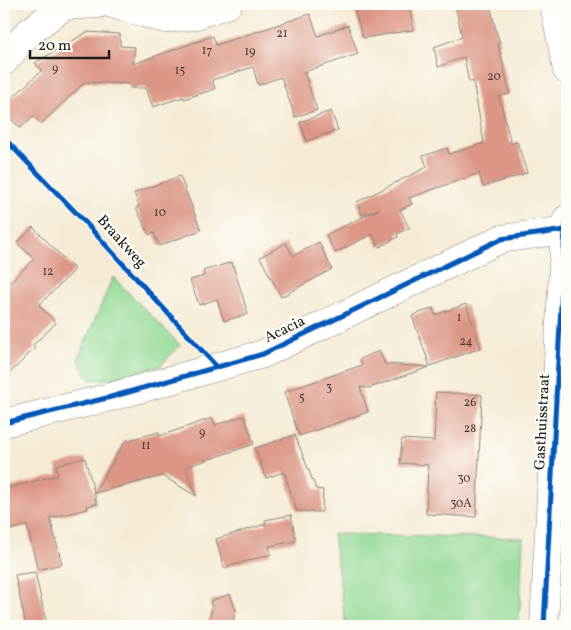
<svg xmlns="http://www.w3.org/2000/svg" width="571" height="630" font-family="Vollkorn,serif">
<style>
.green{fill:#92d994;stroke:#577a58}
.building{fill:#dc9685}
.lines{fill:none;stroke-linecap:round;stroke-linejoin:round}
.minor-casing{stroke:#888478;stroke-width:29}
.minor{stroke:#fff;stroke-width:28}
.cycleway-casing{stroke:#fdfcf7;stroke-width:8}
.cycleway{stroke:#0057b8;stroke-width:5}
.labels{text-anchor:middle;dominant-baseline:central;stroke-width:5;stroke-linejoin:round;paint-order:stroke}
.number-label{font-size:12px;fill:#4c3a36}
.street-label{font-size:15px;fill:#1c1c1c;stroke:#fdfcf7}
</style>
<rect width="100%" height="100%" fill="#fdfcf7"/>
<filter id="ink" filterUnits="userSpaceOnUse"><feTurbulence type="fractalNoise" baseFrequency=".02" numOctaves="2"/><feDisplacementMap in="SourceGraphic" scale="10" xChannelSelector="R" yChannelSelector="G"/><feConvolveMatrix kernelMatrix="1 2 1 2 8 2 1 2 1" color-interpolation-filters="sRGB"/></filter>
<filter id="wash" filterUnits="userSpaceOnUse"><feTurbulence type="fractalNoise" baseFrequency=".0096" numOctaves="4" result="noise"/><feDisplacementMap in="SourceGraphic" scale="20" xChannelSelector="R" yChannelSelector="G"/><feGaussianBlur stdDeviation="1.12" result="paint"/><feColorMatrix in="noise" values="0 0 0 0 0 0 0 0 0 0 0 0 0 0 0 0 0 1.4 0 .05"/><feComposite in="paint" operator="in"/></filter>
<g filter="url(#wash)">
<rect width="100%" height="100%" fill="#f5ebd5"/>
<g class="green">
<polygon points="113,277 180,345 160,366 110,379 90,380 84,373 78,359"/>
<polygon points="333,534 523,538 519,626 346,626"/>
</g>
<g id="blocks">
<g class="building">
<polygon points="369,4 409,4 413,30 363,38 354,9"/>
<polygon points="455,4 490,4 496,31 500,43 498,44 510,94 499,96 511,144 517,142 527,173 483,187 479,173 409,198 412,204 400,210 409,228 397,234 398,237 379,247 372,234 335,253 326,235 379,209 362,215 357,202 427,167 423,156 447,148 449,154 484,143 473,81 469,82 464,57 438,67 434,47 462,37"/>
<polygon points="310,14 318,36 348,25 358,54 304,72 317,110 295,117 281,77 258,85 253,67 212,80 215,89 184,99 183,97 153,107 146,88 130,88 130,84 85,82 41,124 33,116 20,128 4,112 4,106 42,70 35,63 87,32 120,34 120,46 135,47 133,64 213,36 216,45"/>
<polygon points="331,111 338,130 307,141 300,122"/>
<polygon points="180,176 201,230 159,246 154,233 149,235 136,208 139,206 134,193"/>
<polygon points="33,227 75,270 39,305 56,323 33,345 35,348 4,379 4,288 34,259 17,243"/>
<polygon points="319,242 332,269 281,297 260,257 286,243 293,256"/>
<polygon points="232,262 248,314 224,321 217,299 199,305 190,280 204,276 203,271"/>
<polygon points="466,304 481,348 430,366 412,316 433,308 435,315"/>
<polygon points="379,351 385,364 429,367 369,388 360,387 368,412 299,436 284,392 362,365 360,359"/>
<polygon points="436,392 482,395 476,517 426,514 428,465 400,463 402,439 434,441"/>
<polygon points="244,416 254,444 186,467 196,496 163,476 94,493 125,441 159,432 160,436 212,418 215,425"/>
<polygon points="295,435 316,489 323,490 322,512 297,511 284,472 266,478 255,448"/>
<polygon points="85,458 97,504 87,506 88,509 50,518 62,564 38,570 27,526 4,531 4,489 58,475 56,465"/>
<polygon points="291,515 296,541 269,546 271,554 224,568 216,539 266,524 265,520"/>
<polygon points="35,572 47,626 26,626 15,575"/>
<polygon points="230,594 236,611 231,626 207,626 212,609 210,601"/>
</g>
</g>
</g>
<g filter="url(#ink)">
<use href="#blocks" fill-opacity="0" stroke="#888478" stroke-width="1"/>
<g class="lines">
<g class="minor-casing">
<g id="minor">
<polyline points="112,4 165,19 193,16 228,4"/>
<polyline points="554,4 567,70"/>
<polyline points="4,61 29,32 64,6 98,4"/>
<polyline points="4,423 111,397 263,354 501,239 565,230"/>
<polyline points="544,626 565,230 567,219"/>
</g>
</g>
<use href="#minor" class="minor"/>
<g class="cycleway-casing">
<g id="cycleway">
<polyline points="4,138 83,220 216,366"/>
<polyline points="4,423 111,397 263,354 501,239 565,230"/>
<polyline points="544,626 565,230 567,219"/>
</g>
</g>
<use href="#cycleway" class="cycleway"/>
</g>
</g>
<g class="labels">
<g class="number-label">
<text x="282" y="34">21</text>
<text x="207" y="51">17</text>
<text x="250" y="52">19</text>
<text x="55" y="69">9</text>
<text x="180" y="71">15</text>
<text x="494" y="77">20</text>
<text x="160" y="213">10</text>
<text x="48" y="272">12</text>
<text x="459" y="318">1</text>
<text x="466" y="342">24</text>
<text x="329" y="388">3</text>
<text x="302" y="398">5</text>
<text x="470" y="403">26</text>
<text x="470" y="429">28</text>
<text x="202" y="433">9</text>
<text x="146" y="446">11</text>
<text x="464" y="479">30</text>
<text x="461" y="504">30A</text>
</g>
<g class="street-label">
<text transform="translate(121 242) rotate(48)">Braakweg</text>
<text transform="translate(285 330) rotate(-26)">Acacia</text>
<text transform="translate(543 422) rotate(-87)">Gasthuisstraat</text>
</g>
</g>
<rect width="571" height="630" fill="none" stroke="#fdfcf7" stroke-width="20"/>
<path d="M30 50v8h79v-8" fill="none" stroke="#1c1c1c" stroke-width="2.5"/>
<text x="38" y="50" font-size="15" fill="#1c1c1c" stroke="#fdfcf7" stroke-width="4" paint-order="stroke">20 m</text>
</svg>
